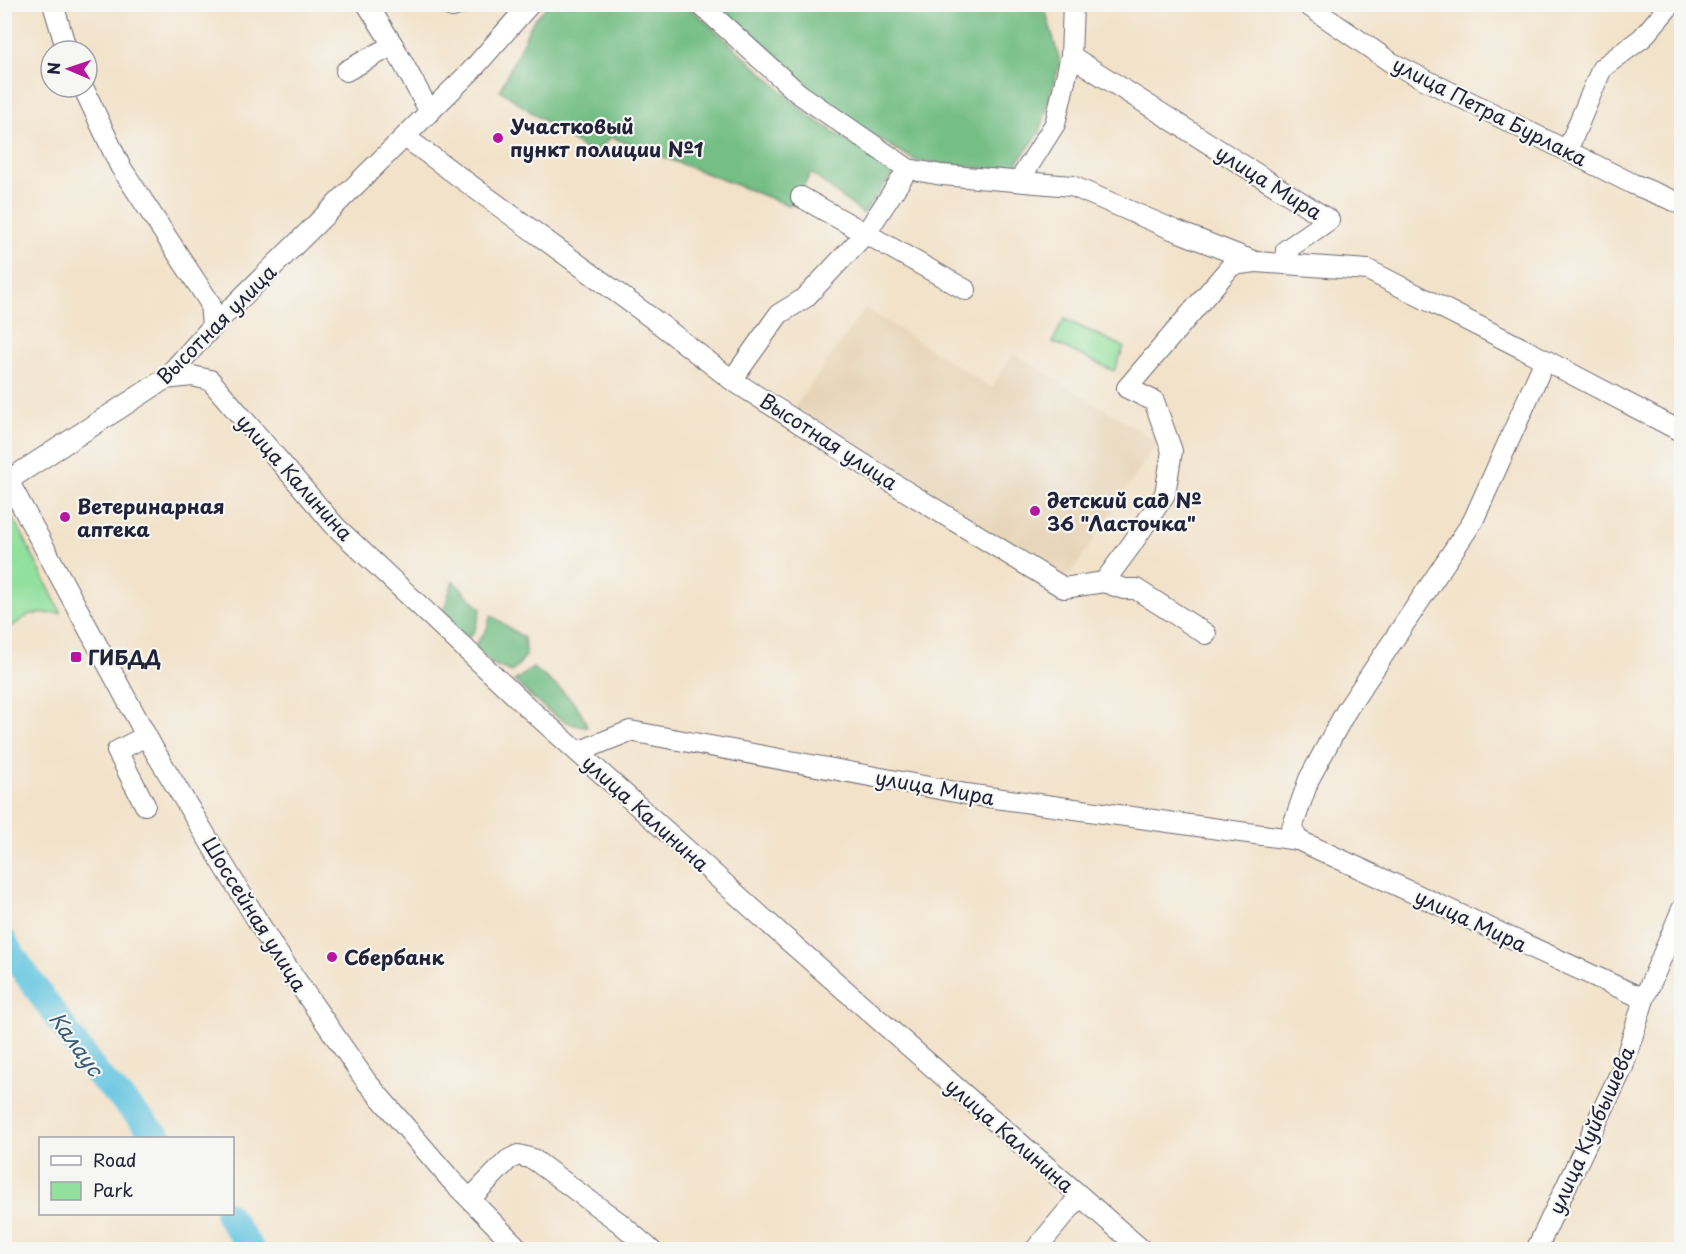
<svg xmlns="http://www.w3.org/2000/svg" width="1686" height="1254" font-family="'Playpen Sans',sans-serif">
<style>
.built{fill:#e7d4b7}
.green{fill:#92e09e;stroke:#5a816c;stroke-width:1.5}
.forest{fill:#75be85;stroke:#4c7060;stroke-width:1.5}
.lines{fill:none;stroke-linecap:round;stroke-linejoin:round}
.river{stroke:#62c4e0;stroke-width:26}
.minor-casing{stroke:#6b656d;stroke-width:22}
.minor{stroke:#fff;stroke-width:20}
.poi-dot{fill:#b5179e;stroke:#f6f6f2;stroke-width:2}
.labels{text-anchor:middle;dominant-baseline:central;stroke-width:4.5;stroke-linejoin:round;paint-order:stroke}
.street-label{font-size:20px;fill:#22223b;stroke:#f6f6f2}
.poi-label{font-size:20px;font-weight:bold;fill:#22223b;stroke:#f6f6f2;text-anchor:start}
.water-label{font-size:21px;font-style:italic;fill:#385b75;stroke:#f6f6f2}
</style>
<rect width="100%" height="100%" fill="#f6f6f2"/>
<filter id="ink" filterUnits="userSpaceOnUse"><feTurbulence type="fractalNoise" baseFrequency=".0167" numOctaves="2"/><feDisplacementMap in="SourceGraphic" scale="12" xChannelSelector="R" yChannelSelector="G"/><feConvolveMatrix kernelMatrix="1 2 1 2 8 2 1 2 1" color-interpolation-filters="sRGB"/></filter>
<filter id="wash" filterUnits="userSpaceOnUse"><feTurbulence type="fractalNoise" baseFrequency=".008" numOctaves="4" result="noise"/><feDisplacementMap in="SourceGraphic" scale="24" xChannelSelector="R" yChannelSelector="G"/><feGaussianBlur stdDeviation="1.35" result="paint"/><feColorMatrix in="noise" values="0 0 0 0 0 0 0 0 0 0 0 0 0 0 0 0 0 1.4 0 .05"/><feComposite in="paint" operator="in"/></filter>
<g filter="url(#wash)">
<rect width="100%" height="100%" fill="#f2e2c9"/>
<polygon class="built" points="865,308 992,388 1013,353 1158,442 1067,580 794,408"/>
<g class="green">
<polygon points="1064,319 1124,347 1114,371 1053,342"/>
<polygon points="4,509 18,526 61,613 30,614 5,631"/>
</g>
<g class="forest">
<polygon points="736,4 1044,5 1060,62 1040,132 1011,171 916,161 838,115 759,50 722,7"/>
<polygon points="548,5 680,5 695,12 811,117 895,171 863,214 811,173 791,206 611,137 593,155 500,90 533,21"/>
<polygon points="453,581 481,609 475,630 467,640 441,619"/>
<polygon points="491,615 524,638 526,656 512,672 490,663 474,647 486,631"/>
<path d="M533 668C551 682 582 702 587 727 560 727 534 698 514 681Z"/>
</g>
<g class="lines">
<g class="river">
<polyline points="4,941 9,950 97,1074 160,1138"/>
<polyline points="227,1214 252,1250"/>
</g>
</g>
</g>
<g filter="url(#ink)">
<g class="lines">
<g class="minor-casing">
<g id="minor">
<polyline points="53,4 67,51"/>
<polyline points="367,4 393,45 430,112"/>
<polyline points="445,4 452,7 461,4"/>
<polyline points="700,4 798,93 908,169 942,175 1072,186 1174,230 1256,262 1368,270 1545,360 1682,432"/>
<polyline points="1306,4 1392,63 1633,184 1682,204"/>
<polyline points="1071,56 1329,220 1286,250 1291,264"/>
<polyline points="346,71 393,45"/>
<polyline points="83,87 120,166 210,303 212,327"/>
<polyline points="405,137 657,322 732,380 904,490 1064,588 1104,582 1132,544 1165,494 1172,451 1154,401 1127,388 1232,265 1256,262"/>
<polyline points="1567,151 1602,68 1642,38 1671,4"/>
<polyline points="1019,181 1055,124 1071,56 1073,4"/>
<polyline points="801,197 966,290"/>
<polyline points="165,379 192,376 210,380 335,526 523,703 783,936 1142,1250"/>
<polyline points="732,380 779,314 805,298 866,233 908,169"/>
<polyline points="4,473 154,750 274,948 366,1081 451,1180 520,1250"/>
<polyline points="4,483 165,379 212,327 471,71 530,4"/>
<polyline points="1104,582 1124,589 1136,589 1206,634"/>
<polyline points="578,752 630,731 966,794 1298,840 1644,999"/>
<polyline points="145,805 117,751 146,736"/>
<polyline points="1298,840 1292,828 1309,779 1346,711 1473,521 1545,360"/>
<polyline points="471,1198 508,1160 518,1155 533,1159 620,1223 651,1250"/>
<polyline points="1035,1250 1080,1196"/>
<polyline points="1536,1250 1623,1067 1644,999 1682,909"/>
</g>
</g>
<use href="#minor" class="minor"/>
</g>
</g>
<g class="poi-dot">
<circle cx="498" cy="138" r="6"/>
<circle cx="1035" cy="511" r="6"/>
<circle cx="65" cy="517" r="6"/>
<rect x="70" y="651" width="12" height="12" rx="3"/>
<circle cx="332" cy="957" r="6"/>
</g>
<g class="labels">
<g class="street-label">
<text transform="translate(1490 111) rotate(27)">улица Петра Бурлака</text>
<text transform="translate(1269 182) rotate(32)">улица Мира</text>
<text transform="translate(216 324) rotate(-45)">Высотная улица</text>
<text transform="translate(829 441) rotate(33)">Высотная улица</text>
<text transform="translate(295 477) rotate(48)">улица Калинина</text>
<text transform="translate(935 787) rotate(10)">улица Мира</text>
<text transform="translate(646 813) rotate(42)">улица Калинина</text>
<text transform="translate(255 914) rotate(58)">Шоссейная улица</text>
<text transform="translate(1471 920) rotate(25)">улица Мира</text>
<text transform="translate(1591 1130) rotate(-66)">улица Куйбышева</text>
<text transform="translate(1010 1135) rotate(41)">улица Калинина</text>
</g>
<g class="poi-label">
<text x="510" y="126">Участковый<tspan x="510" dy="23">пункт полиции №1</tspan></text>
<text x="1047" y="500">детский сад №<tspan x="1047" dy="23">36 "Ласточка"</tspan></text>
<text x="77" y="506">Ветеринарная<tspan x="77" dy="23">аптека</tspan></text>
<text x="88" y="657">ГИБДД</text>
<text x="344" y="957">Сбербанк</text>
</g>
<g class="water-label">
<text transform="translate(77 1043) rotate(54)">Калаус</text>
</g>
</g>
<rect width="1686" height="1254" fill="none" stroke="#f6f6f2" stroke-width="24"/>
<rect x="39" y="1137" width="195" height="78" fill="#f6f6f2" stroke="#a1a1a9" stroke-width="1.5"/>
<rect x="51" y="1156" width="30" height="9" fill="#ffffff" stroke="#a1a1a9" stroke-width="1.5"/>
<text x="93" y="1167" font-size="18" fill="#22223b">Road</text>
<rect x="51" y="1182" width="30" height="18" fill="#92e09e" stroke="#a1a1a9" stroke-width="1.5"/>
<text x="93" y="1197" font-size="18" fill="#22223b">Park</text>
<g transform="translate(69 69) rotate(272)"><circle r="28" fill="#f6f6f2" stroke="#a1a1a9" stroke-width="1.5"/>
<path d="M0-4.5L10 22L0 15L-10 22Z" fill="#b5179e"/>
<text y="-9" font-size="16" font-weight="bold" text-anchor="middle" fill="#22223b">N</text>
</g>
</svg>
